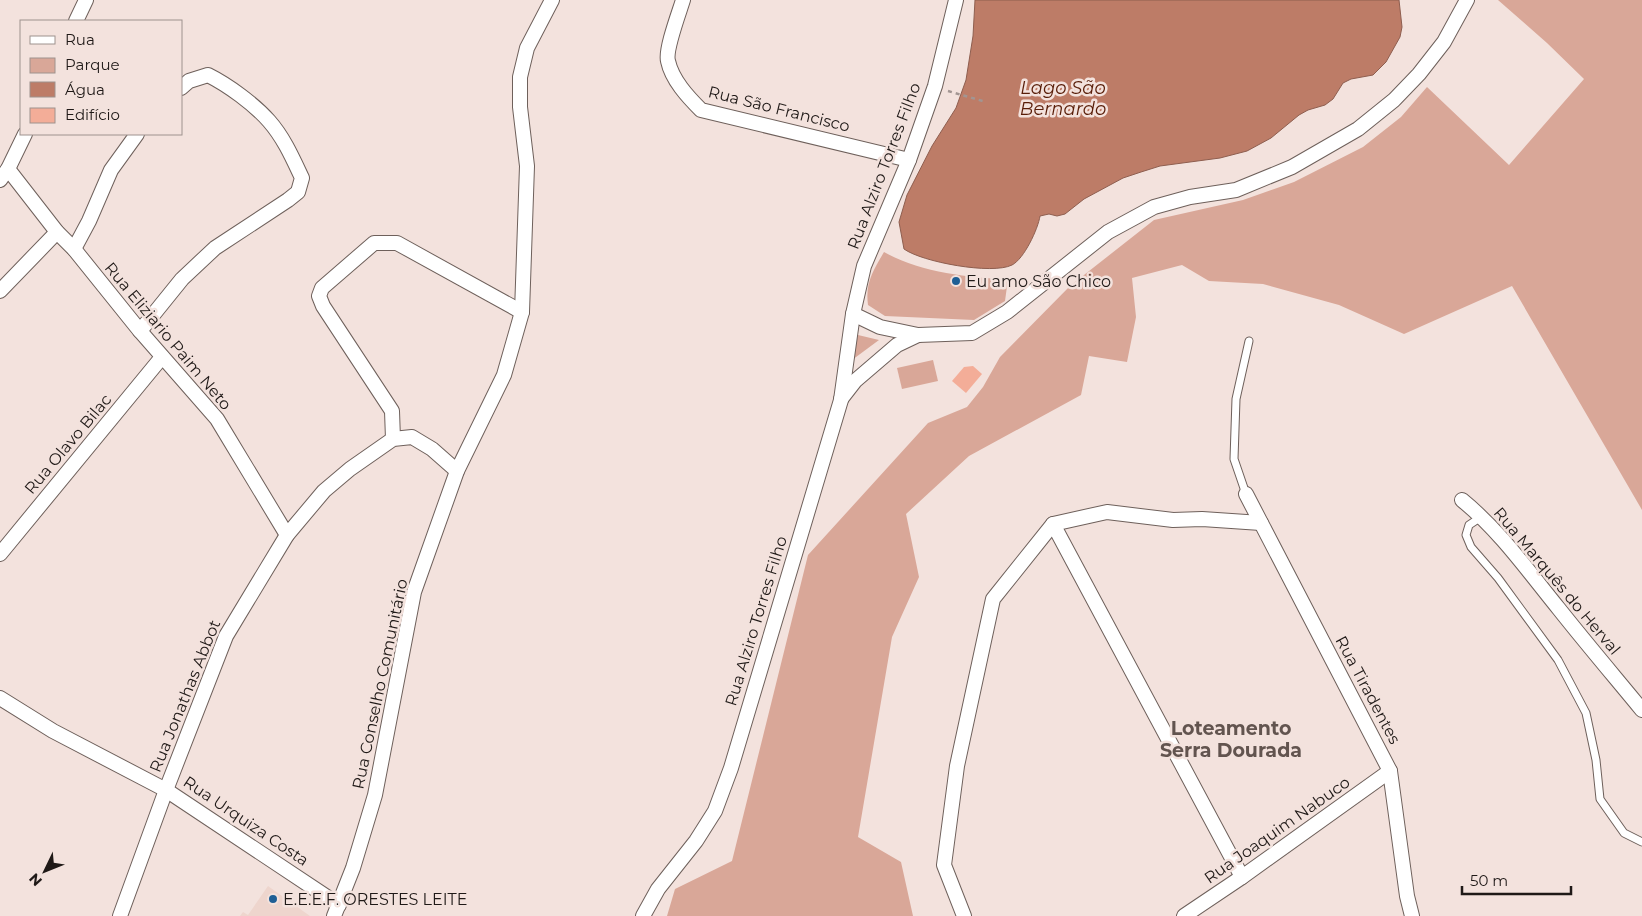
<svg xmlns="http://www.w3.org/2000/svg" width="1642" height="916" font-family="Montserrat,sans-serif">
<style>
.built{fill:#eed5cd}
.green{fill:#d9a798}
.water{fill:#bd7c67;stroke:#8e5e4f}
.building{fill:#f3ad98}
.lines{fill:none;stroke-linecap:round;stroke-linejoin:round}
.lane-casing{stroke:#6e605b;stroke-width:9}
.street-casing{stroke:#6e605b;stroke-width:16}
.path{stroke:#a29592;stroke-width:2.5;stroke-dasharray:4 4;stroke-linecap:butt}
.lane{stroke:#fff;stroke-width:7}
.street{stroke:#fff;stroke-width:14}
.poi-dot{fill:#1f5f95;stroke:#f3e2dd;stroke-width:2}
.labels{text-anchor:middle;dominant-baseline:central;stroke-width:5;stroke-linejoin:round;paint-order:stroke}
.street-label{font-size:16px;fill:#1f1917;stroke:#f3e2dd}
.poi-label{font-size:16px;fill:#1f1917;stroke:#f3e2dd;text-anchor:start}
.water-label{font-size:18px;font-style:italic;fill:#591d08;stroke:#f3e2dd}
.quarter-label{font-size:19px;font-weight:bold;fill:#62544f;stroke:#f3e2dd}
</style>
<rect width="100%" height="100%" fill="#f3e2dd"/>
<polygon class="built" points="268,886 310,916 240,916 243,912 248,915"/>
<g class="green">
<polygon points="1498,0 1642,0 1642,510 1512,286 1404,334 1339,305 1263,284 1209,281 1182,265 1132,278 1136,317 1127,362 1089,356 1081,395 969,456 906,514 919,577 892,637 858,837 901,862 913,916 667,916 675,889 732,861 808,555 928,423 967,407 983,387 1000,357 1070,286 1154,220 1243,200 1294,182 1363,147 1401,117 1427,87 1509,165 1584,79 1547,43"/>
<path d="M884 252C919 272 968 278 1008 279L1005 301 974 320 885 316 868 305C865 283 873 271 884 252Z"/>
<polygon points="858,335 879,340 852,360"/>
<polygon points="933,360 938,381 902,389 897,368"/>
</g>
<path class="water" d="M975 0H1399L1402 27 1400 37 1386 62 1373 75 1351 79 1343 83 1333 99 1325 105 1308 110 1299 115 1271 138 1247 151 1220 158 1160 166 1141 172 1123 178 1084 199 1065 214 1057 216 1049 214 1040 216C1038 229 1024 259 1012 265 992 275 922 262 904 249L899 222 907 195 932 146 956 108 966 80 973 36Z"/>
<polygon class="building" points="973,366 982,374 966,393 952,381 964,367"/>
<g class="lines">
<g class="lane-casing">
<g id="lane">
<polyline points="1246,494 1234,459 1236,399 1249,341"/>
<polyline points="1481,517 1469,525 1466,535 1471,547 1498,578 1558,660 1586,713 1596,760 1600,799 1624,833 1642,842"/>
</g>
</g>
<g class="street-casing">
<g id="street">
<path d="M683 0C679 13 665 50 668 61 672 80 688 97 701 110L909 160"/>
<polyline points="76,21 86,0"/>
<polyline points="8,169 57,232 74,249 140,331 217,419 287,535"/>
<polyline points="0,180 8,169 25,134"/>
<polyline points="74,249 89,221 111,170 137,134"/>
<polyline points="0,291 57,232"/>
<polyline points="853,314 880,327 918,335 972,333 1007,312 1108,232 1154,207 1190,197 1236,190 1292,167 1358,129 1394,100 1419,74 1444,42 1467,0"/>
<path d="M140 331 182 279 215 248 288 200 298 192 302 178C293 159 284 138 269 121 254 104 228 85 208 75L189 81 181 88"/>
<polyline points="841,399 855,381 897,345 918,335"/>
<polyline points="393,439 392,411 323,306 319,296 322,288 374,243 397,243 522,312"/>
<polyline points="1246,494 1390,771 1407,896 1412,916"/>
<path d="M1462 500C1500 531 1528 571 1559 609 1586 643 1614 676 1642 710"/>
<polyline points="1053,524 1242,877"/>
<polyline points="0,554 162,357"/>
<polyline points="0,698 53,731 166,790 339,905"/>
<polyline points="120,916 166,790 226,636 287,535 324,491 350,469 393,439 412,437 432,449 457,471"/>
<polyline points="334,916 353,868 375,795 414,592 457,471 504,375 522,312 527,166 520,107 520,77 527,48 552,0"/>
<polyline points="643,916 658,889 696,841 715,811 731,768 841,400 853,314 864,266 909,160 935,86 956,0"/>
<polyline points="964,916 944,865 957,766 993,599 1053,524 1107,512 1173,520 1202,519 1261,523"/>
<polyline points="1184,916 1242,877 1390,771"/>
</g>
</g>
<polyline class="path" points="948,91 986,102"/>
<use href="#lane" class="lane"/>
<use href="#street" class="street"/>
</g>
<g class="poi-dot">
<circle cx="956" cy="281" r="5"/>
<circle cx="273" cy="899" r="5"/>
</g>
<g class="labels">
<g class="street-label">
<text transform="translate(779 109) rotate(14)">Rua São Francisco</text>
<text transform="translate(884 166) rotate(-69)">Rua Alziro Torres Filho</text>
<text transform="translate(168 336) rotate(50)">Rua Eliziario Paim Neto</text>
<text transform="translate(68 444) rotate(-50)">Rua Olavo Bilac</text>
<text transform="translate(1557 581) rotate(50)">Rua Marquês do Herval</text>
<text transform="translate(756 621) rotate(-73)">Rua Alziro Torres Filho</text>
<text transform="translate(380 684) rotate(-78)">Rua Conselho Comunitário</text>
<text transform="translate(1368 690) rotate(62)">Rua Tiradentes</text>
<text transform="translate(185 696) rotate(-68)">Rua Jonathas Abbot</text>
<text transform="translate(246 821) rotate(34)">Rua Urquiza Costa</text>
<text transform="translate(1277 830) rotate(-35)">Rua Joaquim Nabuco</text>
</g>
<g class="poi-label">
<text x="966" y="281">Eu amo São Chico</text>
<text x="283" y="899">E.E.E.F. ORESTES LEITE</text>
</g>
<g class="water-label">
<text x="1063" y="88">Lago São<tspan x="1063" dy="21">Bernardo</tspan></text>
</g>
<g class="quarter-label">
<text x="1231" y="728">Loteamento<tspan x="1231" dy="22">Serra Dourada</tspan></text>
</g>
</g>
<rect x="20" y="20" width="162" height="115" fill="#f3e2dd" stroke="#9e928e"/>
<rect x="30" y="36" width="25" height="8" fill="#ffffff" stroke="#9e928e"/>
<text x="65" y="45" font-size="15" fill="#1f1917">Rua</text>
<rect x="30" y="58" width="25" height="15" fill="#d9a798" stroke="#9e928e"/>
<text x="65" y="70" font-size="15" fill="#1f1917">Parque</text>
<rect x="30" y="82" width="25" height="15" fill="#bd7c67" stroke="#9e928e"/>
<text x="65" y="95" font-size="15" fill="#1f1917">Água</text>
<rect x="30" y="108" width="25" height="15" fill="#f3ad98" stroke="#9e928e"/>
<text x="65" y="120" font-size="15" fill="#1f1917">Edifício</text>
<g transform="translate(45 871) rotate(227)" stroke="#f3e2dd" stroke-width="4" paint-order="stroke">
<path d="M0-4L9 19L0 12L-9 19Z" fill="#1f1917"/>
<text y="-8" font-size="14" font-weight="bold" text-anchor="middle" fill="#1f1917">N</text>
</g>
<path d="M1462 886v8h109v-8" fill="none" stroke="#1f1917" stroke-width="2.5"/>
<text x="1470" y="886" font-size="15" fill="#1f1917" stroke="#f3e2dd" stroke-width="4" paint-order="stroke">50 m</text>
</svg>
